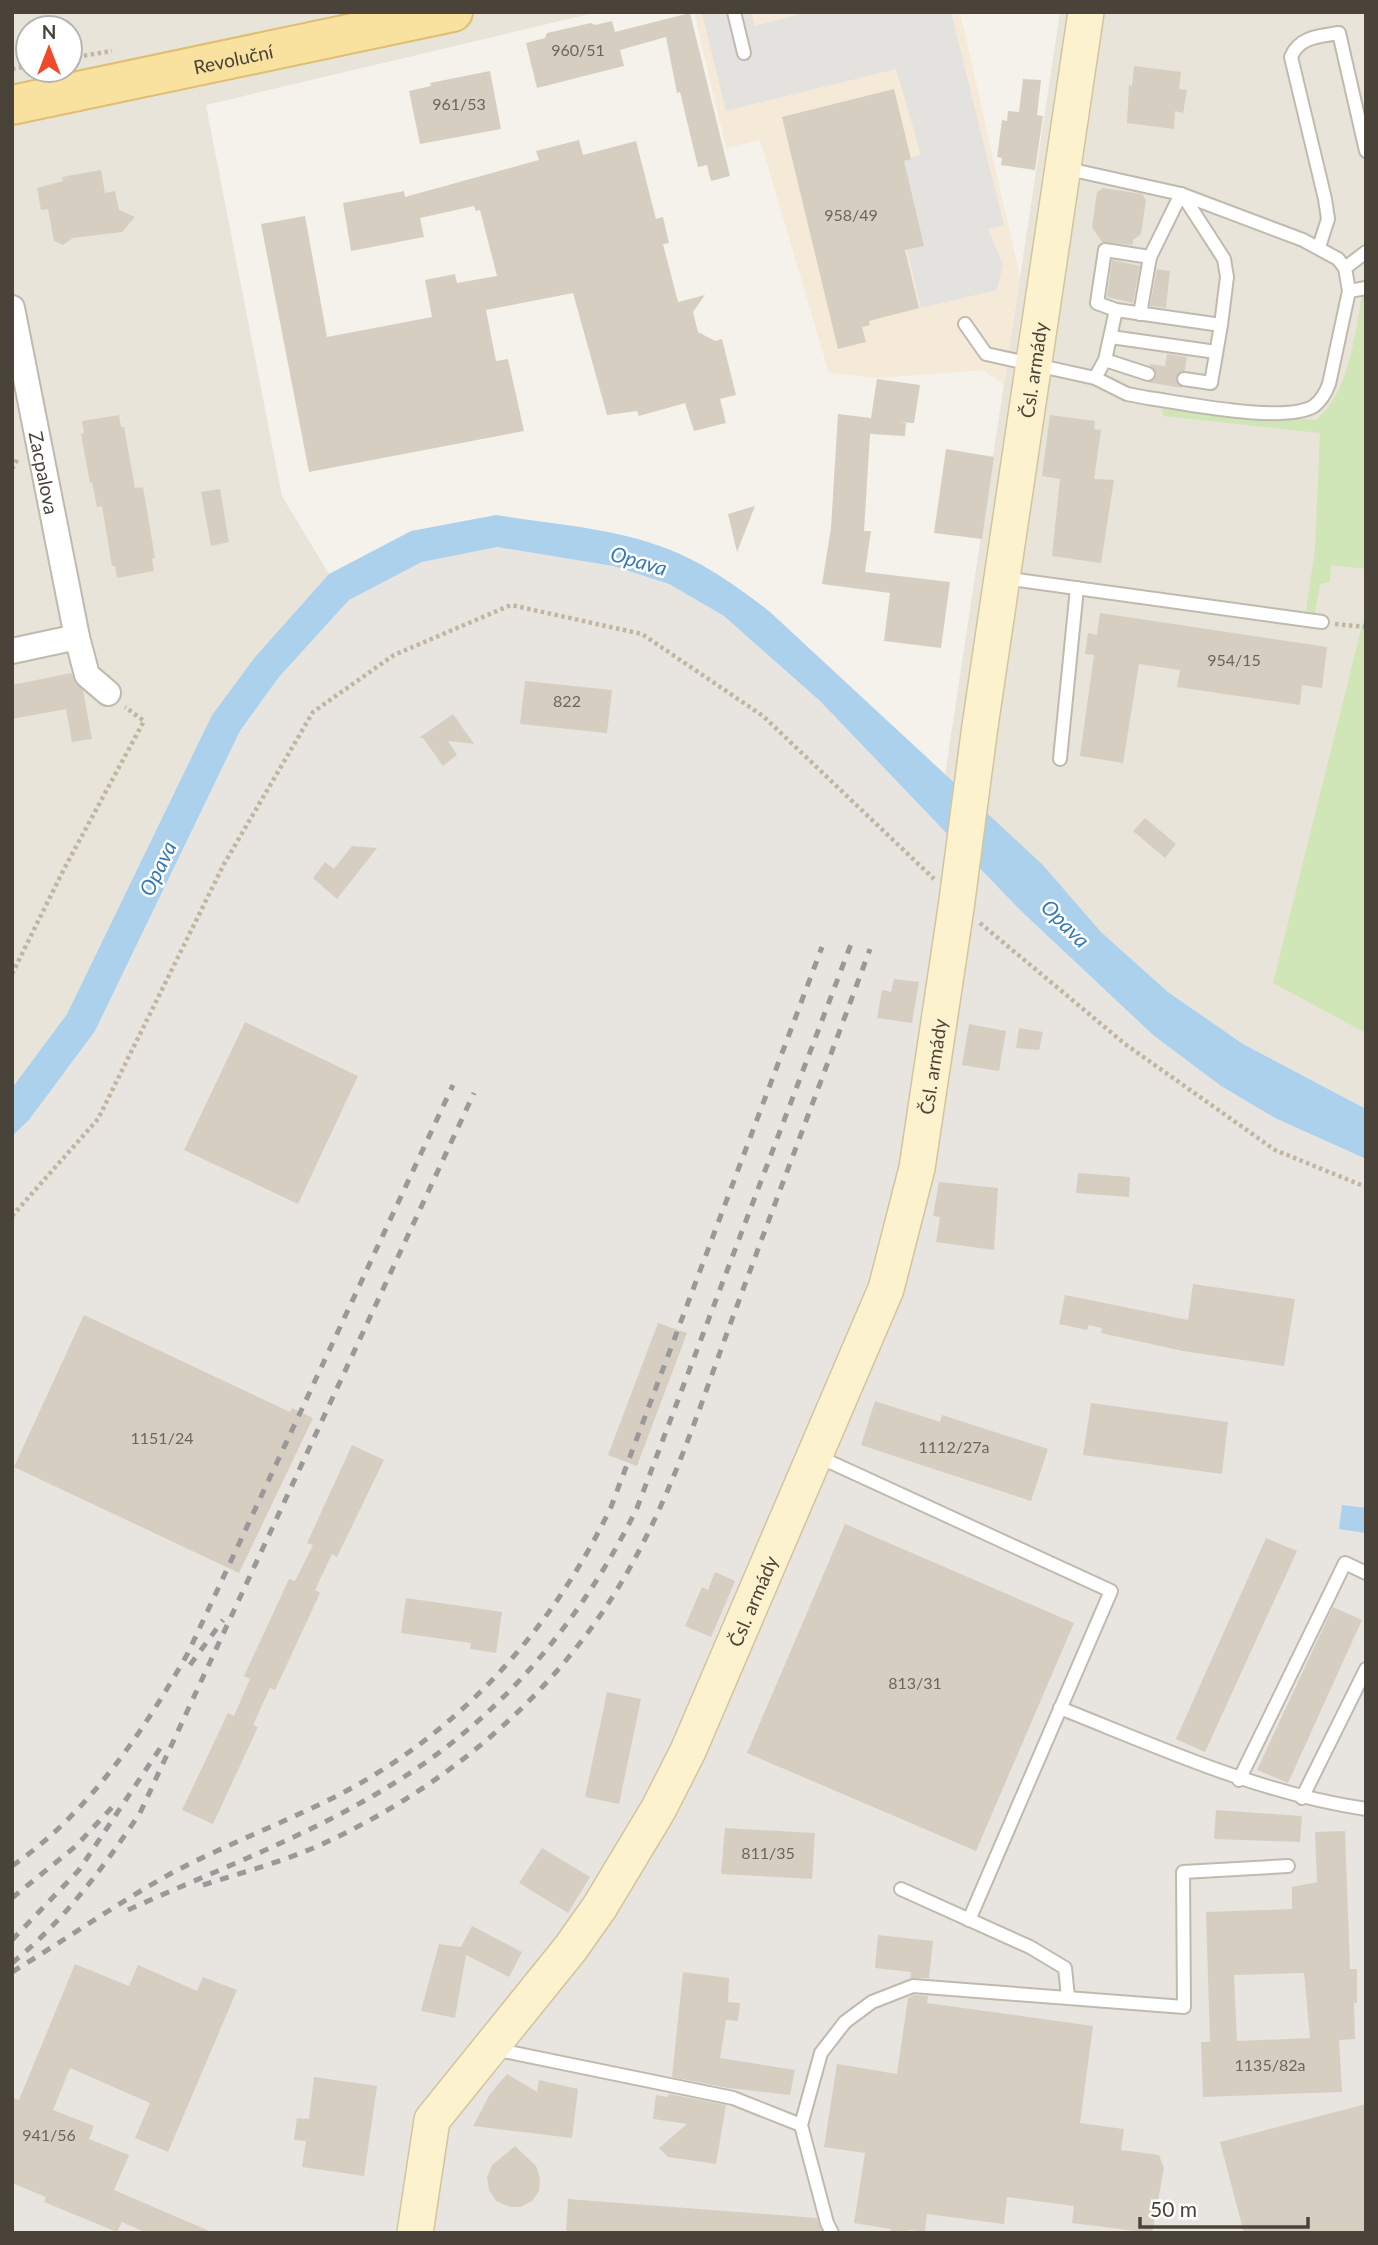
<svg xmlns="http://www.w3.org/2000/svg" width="1378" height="2245" font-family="Lato,sans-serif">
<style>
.residential{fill:#e8e4da;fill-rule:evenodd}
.commercial{fill:#f5e9d8}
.industrial{fill:#e8e4e0}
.green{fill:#d0e6b7}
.parking{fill:#e4e2df}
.water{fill:#acd1ed}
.building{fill:#d6cec1;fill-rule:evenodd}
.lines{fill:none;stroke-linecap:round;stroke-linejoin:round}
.lane-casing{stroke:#c0baae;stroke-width:16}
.street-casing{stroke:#c0baae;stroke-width:28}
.secondary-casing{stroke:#d2c59d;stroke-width:38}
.primary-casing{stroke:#debf70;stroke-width:42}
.path{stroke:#c1b6a0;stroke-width:4.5;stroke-dasharray:3.5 3.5;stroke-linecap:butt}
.lane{stroke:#fff;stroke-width:12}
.street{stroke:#fff;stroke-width:24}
.secondary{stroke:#fcf2ce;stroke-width:35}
.primary{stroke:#f9e1a0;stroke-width:38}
.rail{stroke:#999;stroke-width:5;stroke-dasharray:9 9;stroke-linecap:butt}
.secondary-bridge-casing{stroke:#d2c59d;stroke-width:38;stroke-linecap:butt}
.secondary-bridge{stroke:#fcf2ce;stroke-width:35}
.labels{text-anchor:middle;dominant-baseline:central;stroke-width:5;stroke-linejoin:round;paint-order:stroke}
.number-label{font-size:16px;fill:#6c665b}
.street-label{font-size:19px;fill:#494339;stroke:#fff}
.water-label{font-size:21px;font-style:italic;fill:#377bb0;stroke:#fff}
</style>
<rect width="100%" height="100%" fill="#f5f2eb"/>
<g class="residential">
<path d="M12 12H598L206 105 282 496 329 574 255 657 212 715 67 1014 12 1088ZM28 28H70V70H28Z"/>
<polygon points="1060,12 1366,12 1366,1109 1243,1044 1168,992 1101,932 1043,865 945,775"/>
</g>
<polygon class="commercial" points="694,12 960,12 1020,277 1004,385 983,370 877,378 829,373 760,140 726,148"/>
<polygon class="industrial" points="497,547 613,566 669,584 724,616 820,701 1020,910 1153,1035 1221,1086 1275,1118 1366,1159 1366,2233 12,2233 12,1136 29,1120 95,1031 240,731 279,677 349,600 422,562"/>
<g class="green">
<path d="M1366 295V569L1331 565 1330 582 1320 584 1315 613 1306 611 1315 549 1320 433 1163 416 1162 409 1316 420C1349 393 1354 337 1362 296Z"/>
<polygon points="1366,609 1366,1033 1273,983"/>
</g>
<polygon class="parking" points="751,12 755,26 808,12 951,12 1004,225 988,229 1003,265 997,290 921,308 886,165 921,155 896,69 726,111 702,13"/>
<g class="water">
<path d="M496 515C557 525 623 528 680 554 713 569 742 590 770 612L1043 865 1101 932 1168 992 1243 1044 1366 1109V1159L1275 1118 1221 1086 1153 1035 1020 910 820 701 724 616 669 584 613 566 497 547 422 562 349 600 279 677 240 731 95 1031 29 1120 12 1136V1088L67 1014 212 715 255 657 329 574 411 531Z"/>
<polygon points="1342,1505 1366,1508 1366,1533 1339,1529"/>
</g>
<g class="building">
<polygon points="690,13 730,176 711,181 707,165 698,167 680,92 677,93 666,37 620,50 624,66 537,88 526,43 545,38 547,33 591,23 595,25 612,21 615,32"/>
<polygon points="1134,66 1181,72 1179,89 1187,90 1183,113 1175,111 1174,129 1127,123 1129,85 1132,86"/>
<polygon points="490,71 501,129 420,144 409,91 431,86 430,83"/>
<polygon points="1023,79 1041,80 1037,115 1043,116 1035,170 1001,165 1002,158 997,157 1002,120 1007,121 1008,111 1019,112"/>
<polygon points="894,89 911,159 904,161 924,246 905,250 919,308 869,321 870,325 862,327 866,342 838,349 782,117"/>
<polygon points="579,140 583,155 636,141 656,219 663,217 669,243 663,244 678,302 705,295 693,312 698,332 715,341 722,339 736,395 720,399 726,423 694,431 685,403 639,416 637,411 607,415 573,293 486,310 496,361 508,359 524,431 309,472 261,224 305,216 327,337 432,317 425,280 455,274 457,283 497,276 480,210 476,211 474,206 420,218 424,237 351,251 343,203 404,191 405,197 539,160 536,151"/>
<polygon points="101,170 105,193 115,191 119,210 135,217 122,232 73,238 63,245 54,241 48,209 41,210 37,188 63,181 62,177"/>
<polygon points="1103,188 1142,194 1146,200 1141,234 1133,240 1133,245 1102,242 1092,227 1097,192"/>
<polygon points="1112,260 1140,266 1133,303 1107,297"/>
<polygon points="1157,269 1170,271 1166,308 1150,306"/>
<polygon points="1167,354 1187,357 1185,370 1176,377 1182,388 1147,382 1156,376 1149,364 1165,366"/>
<polygon points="877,379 920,385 914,423 899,422 906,423 905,436 870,434 864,531 871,531 865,572 950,582 941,648 884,641 890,593 822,584 831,528 838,414 871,418"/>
<polygon points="119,415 121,427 124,427 135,488 143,487 155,558 152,559 154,571 117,578 115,566 112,566 102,506 97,507 92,482 90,483 81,434 84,433 82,421"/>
<polygon points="1050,415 1095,421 1094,429 1101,430 1094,479 1114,480 1101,563 1052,556 1060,479 1042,476"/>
<polygon points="946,449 994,457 982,539 934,533"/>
<polygon points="220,489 229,542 211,546 201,492"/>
<polygon points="755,506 737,552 728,514"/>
<polygon points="1100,613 1327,647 1322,688 1302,685 1300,705 1177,687 1180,670 1139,664 1123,763 1080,756 1094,655 1085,654 1088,633 1097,635"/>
<polygon points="71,673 83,691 92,739 72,742 66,709 12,719 12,685"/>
<polygon points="525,681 612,690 607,733 520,724"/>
<polygon points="453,714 474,744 448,741 457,755 443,766 423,738 419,738"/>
<polygon points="1145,818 1176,844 1165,858 1133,831"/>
<polygon points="352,846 377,848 337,899 313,878 325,862 334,869"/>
<polygon points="894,979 919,982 912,1023 877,1018 882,990 891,992"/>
<polygon points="245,1022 358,1076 298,1204 184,1150"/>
<polygon points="969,1024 1006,1031 999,1071 962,1065"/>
<polygon points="1019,1028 1043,1032 1039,1050 1016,1048"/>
<polygon points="1078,1173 1130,1177 1129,1197 1076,1193"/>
<polygon points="939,1182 998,1188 994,1250 936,1242 940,1217 933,1216"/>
<polygon points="1193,1284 1295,1299 1284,1366 1183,1351 1101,1333 1102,1328 1089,1325 1087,1330 1059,1324 1065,1295 1188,1320"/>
<polygon points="84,1315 290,1412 292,1408 313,1418 239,1573 14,1467"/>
<polygon points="658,1323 687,1333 637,1466 608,1455"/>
<polygon points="875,1401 940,1422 942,1415 1048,1449 1031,1501 861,1445"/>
<polygon points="1091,1403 1228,1422 1222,1474 1083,1455"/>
<polygon points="352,1445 384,1460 337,1557 332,1554 315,1590 320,1593 275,1690 270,1688 253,1725 258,1727 213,1824 182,1810 228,1713 234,1716 250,1679 244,1676 289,1579 295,1581 313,1545 307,1543"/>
<polygon points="845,1524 1074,1623 976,1851 747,1753"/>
<polygon points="1266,1538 1297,1551 1205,1752 1176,1739"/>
<polygon points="715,1572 735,1581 711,1637 685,1626 702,1587 708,1590"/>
<polygon points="406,1598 502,1612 496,1653 470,1649 471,1643 401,1633"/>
<polygon points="1333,1607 1362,1620 1288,1783 1257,1770"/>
<polygon points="607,1692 641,1699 619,1804 585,1797"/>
<polygon points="1216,1810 1302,1816 1300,1842 1214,1839"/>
<polygon points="725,1828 815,1833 812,1879 721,1874"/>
<path d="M1345 1831 1350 1969H1357V2003H1354L1355 2039 1339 2040 1342 2092 1203 2097 1201 2042H1210L1206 1912 1292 1909V1887L1317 1882 1315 1832ZM1304 1973 1310 2038 1237 2041 1234 1975Z"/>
<polygon points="542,1848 590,1877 568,1913 519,1883"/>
<polygon points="472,1926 522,1952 509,1977 466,1955 455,2018 421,2011 439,1944 461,1947"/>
<polygon points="878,1935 933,1941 929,1978 910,1978 911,1972 875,1968"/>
<polygon points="75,1964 129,1986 138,1965 197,1991 203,1977 237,1990 168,2152 135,2138 150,2103 70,2068 53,2110 94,2126 89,2139 129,2155 114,2190 214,2233 147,2233 122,2222 117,2232 44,2202 46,2197 12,2183 12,2098 19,2100"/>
<polygon points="683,1972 729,1978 728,2002 740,2003 738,2021 726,2020 720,2058 795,2070 790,2095 728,2088 672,2077"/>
<polygon points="914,1995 928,1996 927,2003 1093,2026 1080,2123 1124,2129 1121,2150 1159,2155 1164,2168 1152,2233 1072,2223 1074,2206 1007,2197 1004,2224 927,2214 925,2232 909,2230 908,2233 890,2233 891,2229 854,2223 865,2153 824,2147 837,2064 897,2074 908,1998"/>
<polygon points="507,2074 537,2092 539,2080 578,2089 572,2138 473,2126 490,2094"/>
<polygon points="314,2077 377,2086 364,2176 302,2167 306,2141 294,2140 297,2118 309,2119"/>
<polygon points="669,2094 726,2105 716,2164 668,2157 659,2148 687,2124 653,2119 656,2095 668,2097"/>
<polygon points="1366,2104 1366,2233 1244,2233 1220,2142"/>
<polygon points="515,2146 536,2166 540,2178 539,2191 532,2201 520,2207 510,2207 496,2201 489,2190 487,2177 492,2165"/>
<polygon points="568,2199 817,2218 822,2233 566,2233"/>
</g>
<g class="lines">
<g class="lane-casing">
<g id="lane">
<polyline points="734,12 744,53"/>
<polyline points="1064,168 1181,194 1150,257 1140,314"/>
<path d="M1319 247 1328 219 1325 199 1291 57C1299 37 1319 36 1339 33L1366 151"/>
<polyline points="1150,257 1105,250 1097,303 1116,310 1221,325 1227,277 1224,259 1182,194"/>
<polyline points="1345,268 1366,252"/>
<polyline points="1349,291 1366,288"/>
<polyline points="965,324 986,354 1095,378 1105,360 1116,310"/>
<polyline points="1111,337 1216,352"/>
<polyline points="1105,360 1148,374"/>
<path d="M1095 378 1127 394 1148 398C1184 403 1285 424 1314 406 1322 400 1326 392 1329 384L1349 291 1345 268 1338 259 1303 240 1181 194"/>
<polyline points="1184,379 1211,383 1221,325"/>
<polyline points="1003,578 1322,622"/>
<polyline points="1060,759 1077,588"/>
<polyline points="817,1456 1111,1591 969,1920"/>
<path d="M1060 1708C1161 1748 1258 1793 1366 1809"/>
<polyline points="1239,1780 1345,1563 1366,1573"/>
<polyline points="1302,1798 1366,1669"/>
<polyline points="901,1889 1030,1947 1065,1968 1068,1997"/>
<polyline points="494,2049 733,2098 801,2125"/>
<polyline points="832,2233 827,2223 801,2125 821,2053 845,2022 872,2002 913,1986 1184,2007 1183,1872 1288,1866"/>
</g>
</g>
<g class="street-casing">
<g id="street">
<path id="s1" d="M12 308 77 637 87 675 108 693"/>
<polyline points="12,651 77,637"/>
</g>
</g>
<g class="secondary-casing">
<g id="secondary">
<path id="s2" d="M980 726 1086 12"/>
<path id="s3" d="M415 2233 432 2120 570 1949 599 1908 658 1810 688 1751 886 1289 917 1168 956 908"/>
</g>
</g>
<g class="primary-casing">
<g id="primary">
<path id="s4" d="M12 105 453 12"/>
</g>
</g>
<g class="path">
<polyline points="70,58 112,51"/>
<polyline points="12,69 28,66"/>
<polyline points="12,469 18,458"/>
<polyline points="1335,624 1366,627"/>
<polyline points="980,923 1125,1044 1275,1150 1366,1187"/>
<polyline points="12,974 64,869 144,721 125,707"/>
<polyline points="12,1216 98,1119 224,864 313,712 394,655 511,605 642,634 763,716 934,879"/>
</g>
<use href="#lane" class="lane"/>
<use href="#street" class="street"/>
<use href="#secondary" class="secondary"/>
<use href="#primary" class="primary"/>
<g class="rail">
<polyline points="190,1665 223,1620"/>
<path d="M12 1866C89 1813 143 1732 188 1653L453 1085"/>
<path d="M203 1885C241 1873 281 1862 318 1846 449 1787 564 1689 633 1562 676 1484 703 1397 734 1314 779 1192 825 1071 870 949"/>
<polyline points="12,1898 76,1846 117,1802"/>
<path d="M128 1910C216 1870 309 1836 391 1785 500 1719 581 1622 637 1508L851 944"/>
<polyline points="12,1940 79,1870 163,1744"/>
<path d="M12 1963C64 1921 103 1868 140 1813L474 1093"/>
<path d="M12 1972C65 1940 116 1904 170 1874 228 1843 290 1821 348 1790 465 1727 554 1626 611 1507L822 947"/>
</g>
<g class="secondary-bridge-casing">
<polyline id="secondary-bridge" points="956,908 980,726"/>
</g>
<use href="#secondary-bridge" class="secondary-bridge"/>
</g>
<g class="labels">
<g class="number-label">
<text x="578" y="49">960/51</text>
<text x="459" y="103">961/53</text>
<text x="851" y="214">958/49</text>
<text x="1234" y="659">954/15</text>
<text x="567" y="700">822</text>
<text x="162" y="1437">1151/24</text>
<text x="954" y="1446">1112/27a</text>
<text x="915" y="1682">813/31</text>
<text x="768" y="1852">811/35</text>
<text x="1270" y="2064">1135/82a</text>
<text x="49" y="2134">941/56</text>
</g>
<g class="street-label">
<text stroke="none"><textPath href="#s4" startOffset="226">Revoluční</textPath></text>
<text stroke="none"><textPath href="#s2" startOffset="360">Čsl. armády</textPath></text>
<text stroke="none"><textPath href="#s1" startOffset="168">Zacpalova</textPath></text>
<text stroke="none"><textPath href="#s3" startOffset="1295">Čsl. armády</textPath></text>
<text stroke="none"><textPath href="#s3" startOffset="728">Čsl. armády</textPath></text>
</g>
<g class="water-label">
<text transform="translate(639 560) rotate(16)">Opava</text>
<text transform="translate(157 868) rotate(-64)">Opava</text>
<text transform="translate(1066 923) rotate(45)">Opava</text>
</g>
</g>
<rect width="1378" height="2245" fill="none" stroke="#494339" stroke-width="28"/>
<g transform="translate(49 49)"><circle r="33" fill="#ffffff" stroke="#b6b4b0" stroke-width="2"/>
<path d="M0-5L12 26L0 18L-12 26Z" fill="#ef4a29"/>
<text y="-10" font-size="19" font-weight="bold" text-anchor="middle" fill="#494339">N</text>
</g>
<path d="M1140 2217v10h168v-10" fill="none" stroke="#494339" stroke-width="3.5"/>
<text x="1150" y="2217" font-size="21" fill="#494339" stroke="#ffffff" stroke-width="5" paint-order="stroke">50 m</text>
</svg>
